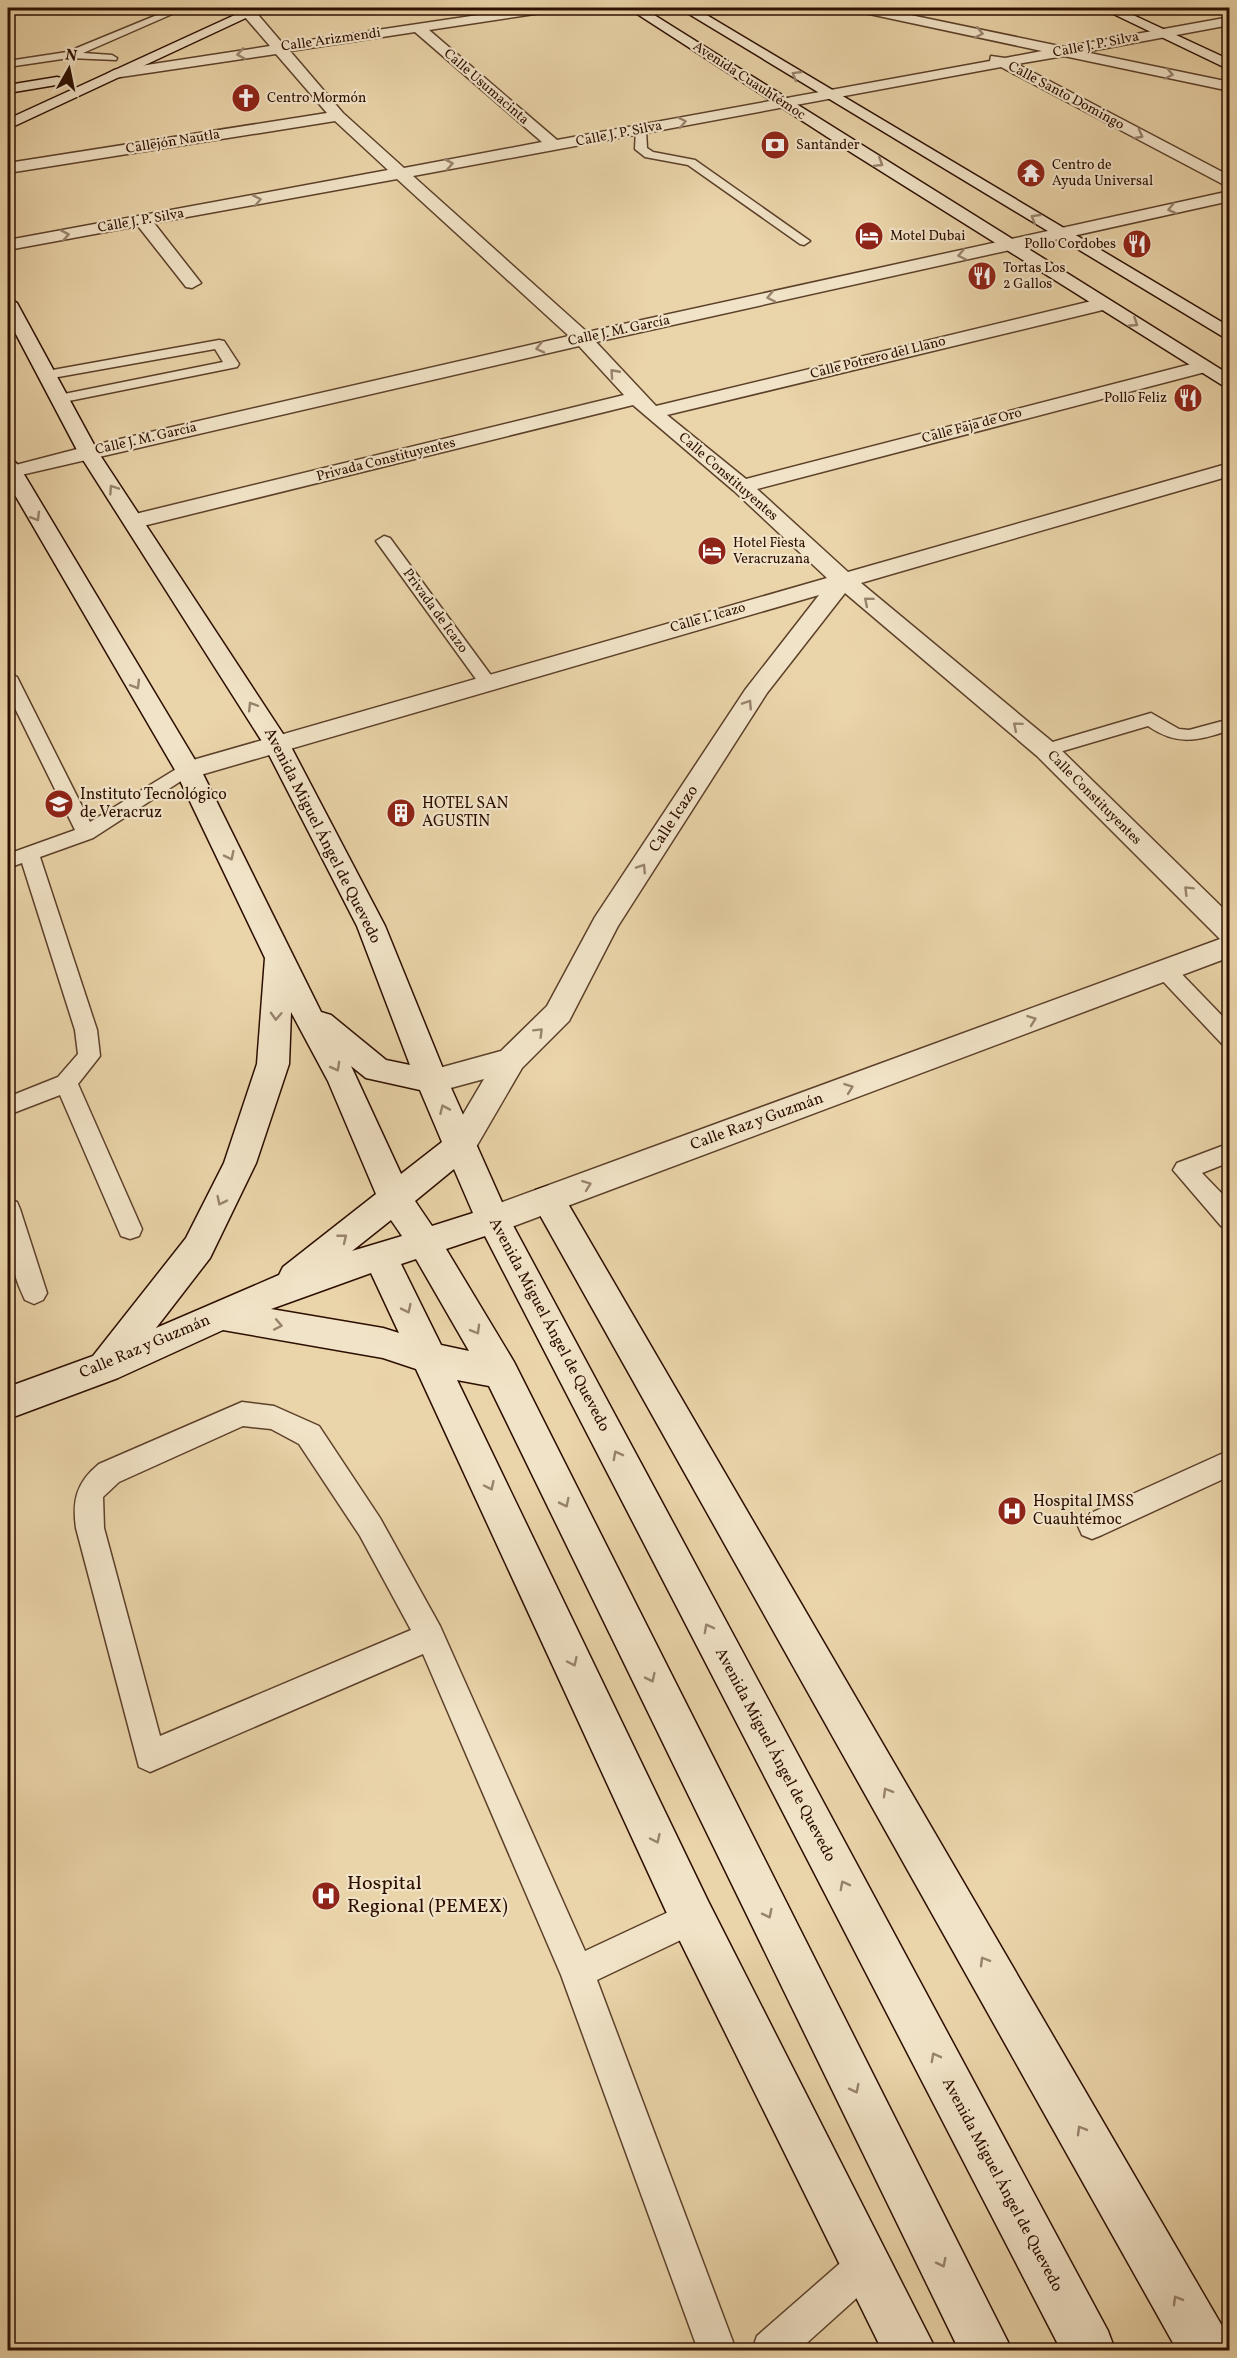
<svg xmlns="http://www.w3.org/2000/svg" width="1237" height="2358" font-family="Vollkorn,serif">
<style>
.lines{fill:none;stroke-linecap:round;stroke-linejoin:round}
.lane-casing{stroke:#5c402a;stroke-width:3}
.street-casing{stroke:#5c402a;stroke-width:3}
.secondary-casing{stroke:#2c0e00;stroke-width:3}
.lane{fill:#f1e3c7;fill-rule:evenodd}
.street{fill:#f1e3c7;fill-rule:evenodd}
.secondary{fill:#f1e3c7;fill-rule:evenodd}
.oneway{stroke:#98836d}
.labels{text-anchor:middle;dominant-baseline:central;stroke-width:4.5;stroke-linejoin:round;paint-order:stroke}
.far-street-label{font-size:14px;fill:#2c0e00;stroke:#f1e3c7}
.far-poi-label{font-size:14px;fill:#2c0e00;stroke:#f1e3c7;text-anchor:start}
.poi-label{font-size:16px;fill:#2c0e00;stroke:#f1e3c7;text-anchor:start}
.street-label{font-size:16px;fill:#2c0e00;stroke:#f1e3c7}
.near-poi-label{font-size:20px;fill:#2c0e00;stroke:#f1e3c7;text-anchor:start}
</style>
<rect width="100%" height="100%" fill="#ead4a9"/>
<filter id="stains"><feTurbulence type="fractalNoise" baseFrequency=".00333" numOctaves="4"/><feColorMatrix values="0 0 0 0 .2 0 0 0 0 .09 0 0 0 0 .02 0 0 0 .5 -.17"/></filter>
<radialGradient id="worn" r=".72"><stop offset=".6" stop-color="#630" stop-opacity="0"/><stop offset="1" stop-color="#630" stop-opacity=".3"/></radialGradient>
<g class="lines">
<g class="lane-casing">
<g id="lane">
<polygon points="174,8 186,8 83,53 112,55 117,58 116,60 69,58 8,67 8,61 67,52"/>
<polygon points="636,128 646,130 647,148 653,152 695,160 810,241 804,245 800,244 688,165 645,157 635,149"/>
<polygon points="219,340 224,341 239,364 237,367 59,403 54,402 52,399 54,396 223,362 215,349 47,379 40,375 47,371"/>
<polygon points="384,536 390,538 493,678 496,682 493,686 481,686 376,541"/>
<polygon points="8,672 17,677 90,822 181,766 195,766 198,770 93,838 40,857 97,1030 100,1056 78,1084 142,1229 139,1236 130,1239 121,1236 118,1229 60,1095 8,1115 8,1097 58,1077 78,1054 75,1030 22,863 8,868 8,854 75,830 8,694"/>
<path d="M1151 713 1179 729 1189 730 1230 719V730C1198 741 1177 746 1148 726L1046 756 1037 750 1039 746Z"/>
<polygon points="1165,962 1173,965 1230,1024 1230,1046 1222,1044 1157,975 1154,970 1157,965"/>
<polygon points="1230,1143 1230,1162 1202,1173 1230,1202 1230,1229 1221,1226 1173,1170 1177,1163"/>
<path d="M8 1199 17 1202 20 1209 47 1293 43 1300 34 1304 25 1300C10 1270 4 1233 8 1199Z"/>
<path d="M242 1402 274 1406 319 1426 380 1518 440 1626 585 1951 692 1901 704 1905 708 1917 704 1929 597 1980 736 2350H698L561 1975 423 1654 150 1772 139 1767 76 1528C72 1500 77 1482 99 1464ZM243 1426 271 1429 299 1444 360 1536 411 1630 160 1736 104 1528 103 1497 119 1482Z"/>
<polygon points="1230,1450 1230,1476 1102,1535 1092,1539 1082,1535 1078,1526 1082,1517"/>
<polygon points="867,2245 880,2251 886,2264 880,2277 799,2350 752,2350 757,2336 854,2251"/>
</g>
</g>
<g class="street-casing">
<path id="street" d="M525 8H555L548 12 429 30 557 140 990 61 991 56 1005 58 1042 51 860 12 854 8H877L1064 47 1230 17V25L1085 52 1230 82V91L1064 56 1017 64 1230 176V188L1001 67 413 176 587 332 1230 191V201L596 342 656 406 1104 298 1113 304 1111 308 667 415 746 479 1195 363H1209L1212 367 1209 371 757 489 848 572 1230 463V476L861 583 1055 744 1230 915V957L493 1234 481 1230 476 1220 481 1210 1220 939 1037 756 845 593 767 693 618 926 569 1021 522 1068 472 1154 461 1158 450 1154 445 1145 484 1079 432 1093 421 1089 416 1081 421 1073 501 1051 547 1006 595 917 745 690 819 595 197 776 188 778 179 776 175 770 179 764 827 578 734 491 633 405 135 528 127 526 124 521 127 516 624 395 579 346 8 478V467L81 448 569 336 397 179 154 223 201 283 192 288 186 287 138 226 8 250V240L388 170 335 121 8 173V163L327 113 276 54 114 78 107 74 114 70 270 46 244 16V10H254L283 44ZM415 32 542 142 404 168 343 113 290 51Z"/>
</g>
<g class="secondary-casing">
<g id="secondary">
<polygon points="250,8 267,8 8,129 8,119"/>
<polygon points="628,8 643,8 1230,375 1230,390 852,153"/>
<polygon points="679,8 695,8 1230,327 1230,341"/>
<polygon points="1101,8 1118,8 1230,60 1230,70"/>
<polygon points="57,77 62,78 64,81 62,84 8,93 8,85"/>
<path d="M8 297 17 303 98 452 289 743 385 926 448 1081 509 1218 1108 2331 1115 2350H1061L485 1236 446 1249 514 1362 1012 2350H959L489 1386 457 1380 708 1901 936 2350H882L676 1933 416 1369 383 1358 223 1330 118 1378 8 1419V1387L93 1356 186 1238 224 1163 257 1064 265 958 175 770 8 483V460L15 462 19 466 201 770 321 1012 331 1015 386 1060 410 1065 357 926 263 743 78 452 8 319ZM291 1012 328 1081 376 1194 283 1267 279 1275 156 1328 210 1258 256 1163 289 1064ZM351 1066 366 1078 420 1090 442 1142 401 1174ZM454 1169 473 1213 432 1226 415 1201ZM391 1220 402 1236 352 1251ZM416 1259 469 1351 441 1345 401 1264ZM371 1273 399 1333 383 1328 271 1309Z"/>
<polygon points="548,1186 560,1190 1225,2331 1230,2350 1177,2350 536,1208 531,1199 536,1190"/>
</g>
</g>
<use href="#lane" class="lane"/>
<use href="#street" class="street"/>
<use href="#secondary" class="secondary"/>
</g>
<defs><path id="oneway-chevron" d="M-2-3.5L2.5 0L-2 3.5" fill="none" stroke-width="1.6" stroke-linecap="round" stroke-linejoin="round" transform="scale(1.5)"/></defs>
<g class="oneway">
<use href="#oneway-chevron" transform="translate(979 33) rotate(12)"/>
<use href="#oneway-chevron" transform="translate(241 54) rotate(171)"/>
<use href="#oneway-chevron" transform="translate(1169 74) rotate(12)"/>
<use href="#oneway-chevron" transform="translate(796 75) rotate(-149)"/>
<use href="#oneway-chevron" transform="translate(682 122) rotate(-11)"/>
<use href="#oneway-chevron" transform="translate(1139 135) rotate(28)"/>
<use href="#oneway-chevron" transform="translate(879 163) rotate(32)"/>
<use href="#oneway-chevron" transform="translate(449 164) rotate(-10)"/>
<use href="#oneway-chevron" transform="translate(257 200) rotate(-11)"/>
<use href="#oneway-chevron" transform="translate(1172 209) rotate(167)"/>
<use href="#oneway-chevron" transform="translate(1035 218) rotate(-149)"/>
<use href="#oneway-chevron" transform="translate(65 235) rotate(-10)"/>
<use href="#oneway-chevron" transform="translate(962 255) rotate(168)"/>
<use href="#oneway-chevron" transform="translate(771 297) rotate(168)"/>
<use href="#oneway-chevron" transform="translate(1134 323) rotate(33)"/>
<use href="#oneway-chevron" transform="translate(540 348) rotate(167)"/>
<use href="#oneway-chevron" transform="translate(614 373) rotate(-132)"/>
<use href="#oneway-chevron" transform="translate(113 489) rotate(-124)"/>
<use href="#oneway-chevron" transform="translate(36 517) rotate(59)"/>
<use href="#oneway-chevron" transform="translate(868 601) rotate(-140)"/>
<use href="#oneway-chevron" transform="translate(136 685) rotate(59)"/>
<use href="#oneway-chevron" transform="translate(748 704) rotate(-57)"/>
<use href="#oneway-chevron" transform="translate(252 706) rotate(-122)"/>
<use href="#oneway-chevron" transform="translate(1017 726) rotate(-140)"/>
<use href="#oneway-chevron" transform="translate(230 856) rotate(64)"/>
<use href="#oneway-chevron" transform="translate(642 868) rotate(-57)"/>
<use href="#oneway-chevron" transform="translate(1188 890) rotate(-135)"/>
<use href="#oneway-chevron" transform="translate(276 1016) rotate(93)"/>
<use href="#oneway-chevron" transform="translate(1032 1020) rotate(-20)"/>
<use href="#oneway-chevron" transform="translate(539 1032) rotate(-45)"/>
<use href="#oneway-chevron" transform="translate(336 1067) rotate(61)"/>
<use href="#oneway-chevron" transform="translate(849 1088) rotate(-20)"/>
<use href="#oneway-chevron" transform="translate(444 1109) rotate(-114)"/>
<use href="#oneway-chevron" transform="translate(587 1185) rotate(-20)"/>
<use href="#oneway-chevron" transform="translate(221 1201) rotate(116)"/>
<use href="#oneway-chevron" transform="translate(343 1238) rotate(-39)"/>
<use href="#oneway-chevron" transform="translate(407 1309) rotate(64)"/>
<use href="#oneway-chevron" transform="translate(278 1325) rotate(11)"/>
<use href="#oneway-chevron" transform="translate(476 1330) rotate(60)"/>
<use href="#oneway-chevron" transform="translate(617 1455) rotate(-118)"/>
<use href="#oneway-chevron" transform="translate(490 1486) rotate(65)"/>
<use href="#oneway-chevron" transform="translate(565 1503) rotate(64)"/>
<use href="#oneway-chevron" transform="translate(708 1628) rotate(-118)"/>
<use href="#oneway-chevron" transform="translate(573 1662) rotate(65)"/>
<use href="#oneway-chevron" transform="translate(651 1678) rotate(64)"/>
<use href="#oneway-chevron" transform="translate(887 1792) rotate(-120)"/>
<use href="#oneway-chevron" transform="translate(656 1839) rotate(65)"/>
<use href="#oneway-chevron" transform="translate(844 1885) rotate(-118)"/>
<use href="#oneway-chevron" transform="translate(768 1914) rotate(63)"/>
<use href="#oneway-chevron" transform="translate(984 1961) rotate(-120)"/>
<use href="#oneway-chevron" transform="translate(935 2057) rotate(-118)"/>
<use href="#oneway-chevron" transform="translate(855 2089) rotate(63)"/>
<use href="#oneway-chevron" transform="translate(1081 2130) rotate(-120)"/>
<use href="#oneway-chevron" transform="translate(942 2263) rotate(63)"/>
<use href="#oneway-chevron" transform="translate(1177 2300) rotate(-120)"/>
</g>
<defs>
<g id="church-disc" transform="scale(1.5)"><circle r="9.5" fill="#8f2418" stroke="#f1e3c7"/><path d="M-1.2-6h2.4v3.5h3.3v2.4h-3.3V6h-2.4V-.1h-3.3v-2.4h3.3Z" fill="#fff"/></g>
<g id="bank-disc" transform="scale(1.5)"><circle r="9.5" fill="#8f2418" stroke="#f1e3c7"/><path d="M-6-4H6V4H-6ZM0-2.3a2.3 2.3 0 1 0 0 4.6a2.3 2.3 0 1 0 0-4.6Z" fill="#fff"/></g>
<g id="temple-disc" transform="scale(1.5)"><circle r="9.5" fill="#8f2418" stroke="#f1e3c7"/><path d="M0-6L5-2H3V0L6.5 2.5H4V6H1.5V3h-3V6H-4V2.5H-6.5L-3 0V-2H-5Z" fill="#fff"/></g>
<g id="hotel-disc" transform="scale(1.5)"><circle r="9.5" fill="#8f2418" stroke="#f1e3c7"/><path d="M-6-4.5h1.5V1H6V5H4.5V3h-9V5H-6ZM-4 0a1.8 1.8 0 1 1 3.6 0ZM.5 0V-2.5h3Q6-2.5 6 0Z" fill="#fff"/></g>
<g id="restaurant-disc" transform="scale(1.5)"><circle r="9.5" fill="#8f2418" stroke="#f1e3c7"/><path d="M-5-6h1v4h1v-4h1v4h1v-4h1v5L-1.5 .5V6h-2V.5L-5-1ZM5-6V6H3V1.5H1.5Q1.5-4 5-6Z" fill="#fff"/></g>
<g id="university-disc" transform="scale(1.5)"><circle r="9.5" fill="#8f2418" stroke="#f1e3c7"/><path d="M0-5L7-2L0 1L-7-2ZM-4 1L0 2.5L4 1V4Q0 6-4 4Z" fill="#fff"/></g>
<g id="building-disc" transform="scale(1.5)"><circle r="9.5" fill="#8f2418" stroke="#f1e3c7"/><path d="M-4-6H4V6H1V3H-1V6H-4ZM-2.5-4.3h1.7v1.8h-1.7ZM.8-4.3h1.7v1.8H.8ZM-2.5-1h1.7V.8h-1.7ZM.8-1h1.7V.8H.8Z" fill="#fff"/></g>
<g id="hospital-disc" transform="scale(1.5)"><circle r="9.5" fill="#8f2418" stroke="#f1e3c7"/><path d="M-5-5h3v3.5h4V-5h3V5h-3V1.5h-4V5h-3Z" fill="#fff"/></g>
</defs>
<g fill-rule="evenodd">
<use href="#church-disc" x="246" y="98"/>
<use href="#bank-disc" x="775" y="145"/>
<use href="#temple-disc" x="1031" y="173"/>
<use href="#hotel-disc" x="869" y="236"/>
<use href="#restaurant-disc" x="1137" y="244"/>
<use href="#restaurant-disc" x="982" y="276"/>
<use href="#restaurant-disc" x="1188" y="398"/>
<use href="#hotel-disc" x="712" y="551"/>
<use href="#university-disc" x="59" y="804"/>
<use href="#building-disc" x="401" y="813"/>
<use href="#hospital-disc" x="1012" y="1511"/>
<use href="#hospital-disc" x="326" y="1896"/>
</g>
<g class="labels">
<g class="far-street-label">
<text transform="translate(331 40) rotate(-8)">Calle Arizmendi</text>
<text transform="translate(1096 45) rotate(-11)">Calle J. P. Silva</text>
<text transform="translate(749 81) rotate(33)">Avenida Cuauhtémoc</text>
<text transform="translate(486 87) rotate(41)">Calle Usumacinta</text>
<text transform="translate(1066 96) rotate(28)">Calle Santo Domingo</text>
<text transform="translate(619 134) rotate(-11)">Calle J. P. Silva</text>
<text transform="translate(173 142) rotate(-9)">Callejón Nautla</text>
<text transform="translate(141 221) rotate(-10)">Calle J. P. Silva</text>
<text transform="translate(619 331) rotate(-12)">Calle J. M. García</text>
<text transform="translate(878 358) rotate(-14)">Calle Potrero del Llano</text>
<text transform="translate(972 426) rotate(-15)">Calle Faja de Oro</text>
<text transform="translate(146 439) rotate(-13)">Calle J. M. García</text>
<text transform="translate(386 460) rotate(-14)">Privada Constituyentes</text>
<text transform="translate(728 477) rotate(41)">Calle Constituyentes</text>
<text transform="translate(435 611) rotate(54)">Privada de Icazo</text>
<text transform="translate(708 618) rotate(-16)">Calle I. Icazo</text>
<text transform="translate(1094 798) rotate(45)">Calle Constituyentes</text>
</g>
<g class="far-poi-label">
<text x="267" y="98">Centro Mormón</text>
<text x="796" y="145">Santander</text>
<text x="1052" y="165">Centro de<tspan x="1052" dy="16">Ayuda Universal</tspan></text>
<text x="890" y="236">Motel Dubai</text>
<text x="1116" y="244" text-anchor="end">Pollo Cordobes</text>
<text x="1003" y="268">Tortas Los<tspan x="1003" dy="16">2 Gallos</tspan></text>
<text x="1167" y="398" text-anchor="end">Pollo Feliz</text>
<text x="733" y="543">Hotel Fiesta<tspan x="733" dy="16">Veracruzana</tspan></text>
</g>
<g class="poi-label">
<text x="80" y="795">Instituto Tecnológico<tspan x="80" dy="18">de Veracruz</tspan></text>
<text x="422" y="804">HOTEL SAN<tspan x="422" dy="18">AGUSTIN</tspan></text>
<text x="1033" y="1502">Hospital IMSS<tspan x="1033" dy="18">Cuauhtémoc</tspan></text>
</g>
<g class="street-label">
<text transform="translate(674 819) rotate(-57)">Calle Icazo</text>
<text transform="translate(322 836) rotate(63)">Avenida Miguel Ángel de Quevedo</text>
<text transform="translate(757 1122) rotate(-20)">Calle Raz y Guzmán</text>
<text transform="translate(549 1325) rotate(62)">Avenida Miguel Ángel de Quevedo</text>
<text transform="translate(145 1347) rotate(-23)">Calle Raz y Guzmán</text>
<text transform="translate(775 1755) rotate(62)">Avenida Miguel Ángel de Quevedo</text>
<text transform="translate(1002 2185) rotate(62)">Avenida Miguel Ángel de Quevedo</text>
</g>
<g class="near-poi-label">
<text x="347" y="1884">Hospital<tspan x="347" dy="23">Regional (PEMEX)</tspan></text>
</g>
</g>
<rect width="1237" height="2358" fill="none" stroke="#ead4a9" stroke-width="30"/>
<rect x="9" y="9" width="1219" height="2340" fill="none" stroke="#2c0e00" stroke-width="3"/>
<rect x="15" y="15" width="1207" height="2328" fill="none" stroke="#2c0e00" stroke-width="1.5"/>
<g transform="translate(69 69) rotate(9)" stroke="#f1e3c7" stroke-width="4.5" paint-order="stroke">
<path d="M0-4.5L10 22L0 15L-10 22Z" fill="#2c0e00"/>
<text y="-9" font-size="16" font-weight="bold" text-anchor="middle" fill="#2c0e00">N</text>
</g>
<rect width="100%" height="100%" filter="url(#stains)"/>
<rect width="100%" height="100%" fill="url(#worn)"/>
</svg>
